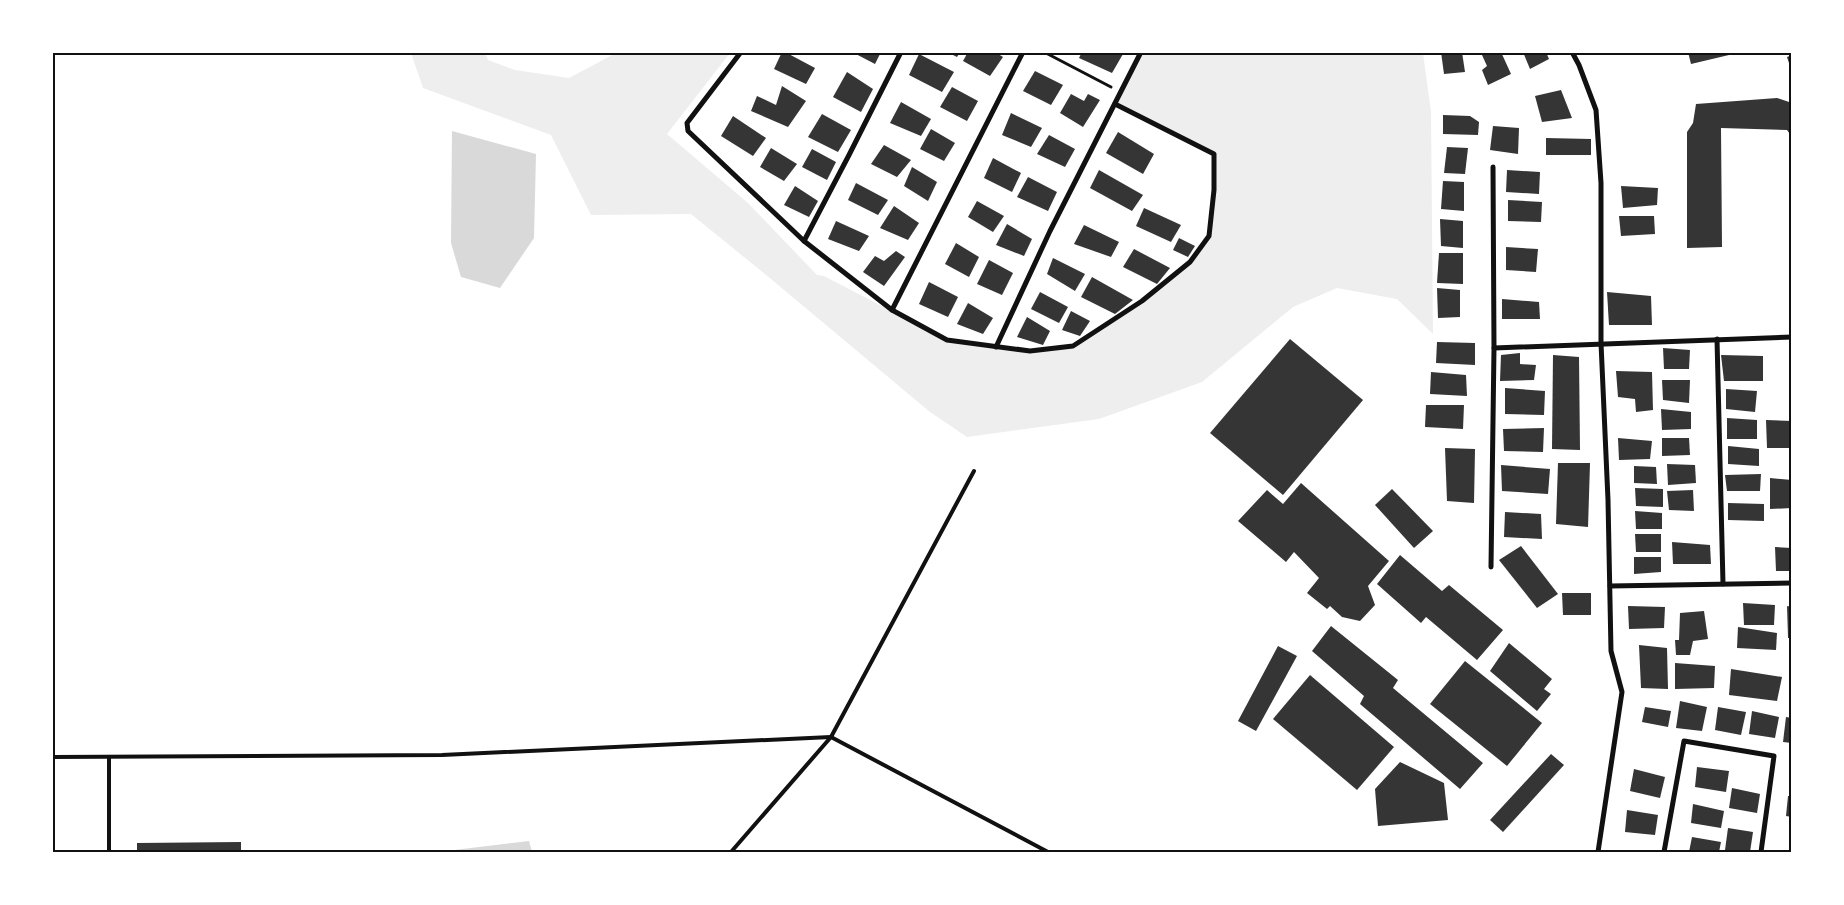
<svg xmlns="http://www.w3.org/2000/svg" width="1844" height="905" font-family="Inter,sans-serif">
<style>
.green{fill:#eee}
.water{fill:#d9d9d9}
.building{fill:#353535}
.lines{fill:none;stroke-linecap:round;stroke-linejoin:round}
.path{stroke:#111;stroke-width:3}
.service{stroke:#111;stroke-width:4}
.minor{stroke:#111;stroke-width:5}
.neatline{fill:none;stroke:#111;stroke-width:2}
</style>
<rect width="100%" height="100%" fill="#fff"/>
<polygon class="green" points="411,53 485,53 488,60 515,70 569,78 616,53 730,53 667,134 748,203 817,275 824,276 947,340 1030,351 1073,346 1142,301 1190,262 1209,236 1214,154 1115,104 1141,53 1423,53 1431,112 1433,334 1397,299 1337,288 1293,307 1202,382 1099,419 967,437 930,412 771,279 691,214 591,215 551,135 423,88"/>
<g class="water">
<polygon points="452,131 536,154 534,238 500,288 461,277 451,243"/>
<polygon points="529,841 532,852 438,852"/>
</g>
<g class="building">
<polygon points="782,52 785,52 815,68 806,84 774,69"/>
<polygon points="852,52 881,52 875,64"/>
<polygon points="947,52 960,52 957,57"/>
<polygon points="968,52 995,52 1003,57 990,76 963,61"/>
<polygon points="1082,52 1119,52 1123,54 1112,73 1079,58"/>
<polygon points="1441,52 1462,52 1465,72 1444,74"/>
<polygon points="1485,52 1501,52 1511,74 1488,85 1482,70 1487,66 1482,55"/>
<polygon points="1523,52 1546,52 1549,59 1530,69"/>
<polygon points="1688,52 1729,52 1729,55 1691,64"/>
<polygon points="919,54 954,72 942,92 909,75"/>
<polygon points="1792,55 1792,69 1791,69 1787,57"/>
<polygon points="1035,71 1063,85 1051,105 1023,91"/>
<polygon points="847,72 873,89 861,112 833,97"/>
<polygon points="782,86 806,101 788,127 751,111 757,96 776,105"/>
<polygon points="952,87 978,101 967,121 940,107"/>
<polygon points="1561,90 1572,118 1542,122 1535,96"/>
<polygon points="1071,94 1084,101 1088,94 1100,100 1083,127 1060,113"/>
<polygon points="1777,98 1792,103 1792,137 1787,130 1721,128 1722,247 1687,248 1687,132 1693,123 1696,104"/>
<polygon points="901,102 931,119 921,136 890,123"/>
<polygon points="1011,113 1042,128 1031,147 1002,135"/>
<polygon points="822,114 851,130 838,152 808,137"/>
<polygon points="1443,115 1470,116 1479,122 1478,135 1443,134"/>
<polygon points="733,116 766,138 753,156 721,136"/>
<polygon points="1493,126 1519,128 1518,154 1490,150"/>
<polygon points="931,129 955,143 944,161 920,149"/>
<polygon points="1118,132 1154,154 1143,174 1106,153"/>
<polygon points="1049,135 1075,149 1065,167 1037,154"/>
<polygon points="1546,138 1591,139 1591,155 1546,155"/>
<polygon points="884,145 911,160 897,177 871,164"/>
<polygon points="1447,147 1468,148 1465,174 1444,173"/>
<polygon points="771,148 797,164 784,181 760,167"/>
<polygon points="812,149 836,162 827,180 802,167"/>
<polygon points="993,158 1021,173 1012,192 984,178"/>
<polygon points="912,167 937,182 928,201 904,186"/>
<polygon points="1099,170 1143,195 1132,211 1090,188"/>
<polygon points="1507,170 1540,172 1539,194 1506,192"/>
<polygon points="1028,177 1057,192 1048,211 1017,197"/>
<polygon points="1443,181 1464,182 1464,211 1441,209"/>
<polygon points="856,183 888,200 878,215 848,200"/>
<polygon points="795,186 818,201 809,217 784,205"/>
<polygon points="1621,186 1658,188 1657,205 1623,208"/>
<polygon points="1508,200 1542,202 1541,222 1508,221"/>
<polygon points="977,201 1004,216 993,232 968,217"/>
<polygon points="894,206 919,223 908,240 880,228"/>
<polygon points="1144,208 1181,225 1171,242 1136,226"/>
<polygon points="1619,216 1654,216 1655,234 1621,236"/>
<polygon points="1440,219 1463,221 1463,248 1441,246"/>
<polygon points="836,221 869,236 859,251 828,239"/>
<polygon points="1007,224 1032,239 1024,256 996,245"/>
<polygon points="1084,225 1119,242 1111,257 1074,244"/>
<polygon points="1179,238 1195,246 1188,257 1173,250"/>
<polygon points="956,243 979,257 969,277 945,264"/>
<polygon points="1506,247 1538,249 1536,272 1506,270"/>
<polygon points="1134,249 1170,268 1157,284 1123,267"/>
<polygon points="896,251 905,257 884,286 863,272 875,256 884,261"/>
<polygon points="1439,253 1463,253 1463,284 1437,283"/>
<polygon points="1053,258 1085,274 1075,291 1047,274"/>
<polygon points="989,260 1013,273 1002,295 977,284"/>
<polygon points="1092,277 1133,300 1115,314 1081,297"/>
<polygon points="929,282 958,297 948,317 919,304"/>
<polygon points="1437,288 1460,290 1460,317 1438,318"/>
<polygon points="1040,292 1068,307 1059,323 1031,309"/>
<polygon points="1607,292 1651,296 1652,325 1609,325"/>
<polygon points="1502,299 1539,302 1540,319 1502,319"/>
<polygon points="968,303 993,318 983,334 957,324"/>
<polygon points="1071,311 1090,321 1080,336 1062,330"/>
<polygon points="1027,317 1050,331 1043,345 1017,337"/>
<polygon points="1290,339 1363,400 1283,495 1210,433"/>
<polygon points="1437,342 1475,343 1475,365 1436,363"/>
<polygon points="1663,348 1690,350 1689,369 1664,369"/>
<polygon points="1520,353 1520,364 1536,365 1534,380 1500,381 1501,355"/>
<polygon points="1553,355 1579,357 1580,450 1552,449"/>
<polygon points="1721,355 1763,356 1763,381 1724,381"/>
<polygon points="1616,371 1652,372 1653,410 1636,412 1635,399 1618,397"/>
<polygon points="1431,372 1466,375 1467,396 1430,394"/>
<polygon points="1662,380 1690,380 1689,403 1663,400"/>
<polygon points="1505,388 1545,391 1544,415 1505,414"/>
<polygon points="1726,389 1757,391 1755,412 1726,409"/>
<polygon points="1426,405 1464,405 1463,429 1425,427"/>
<polygon points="1661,409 1691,412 1691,429 1662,430"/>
<polygon points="1727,418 1757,420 1757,439 1727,439"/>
<polygon points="1766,420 1792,421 1792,448 1767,448"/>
<polygon points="1544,428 1543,452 1504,451 1503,429"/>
<polygon points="1618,438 1652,441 1650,459 1619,460"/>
<polygon points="1662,438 1689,438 1690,455 1662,456"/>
<polygon points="1728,446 1759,449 1759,466 1728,464"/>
<polygon points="1445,448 1475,449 1474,503 1447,501"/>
<polygon points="1558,463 1590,463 1588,527 1556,524"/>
<polygon points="1667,464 1695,465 1696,483 1668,485"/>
<polygon points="1501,465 1550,469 1548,494 1502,491"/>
<polygon points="1634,466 1656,467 1657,484 1634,483"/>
<polygon points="1761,474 1760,491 1727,491 1725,475"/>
<polygon points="1770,478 1792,480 1792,508 1770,509"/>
<polygon points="1301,483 1389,561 1368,586 1375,605 1360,621 1342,617 1330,606 1327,609 1307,593 1319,578 1294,552 1286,562 1238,521 1267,490 1283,504"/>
<polygon points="1635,488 1663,489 1663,507 1636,506"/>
<polygon points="1392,489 1433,531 1414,548 1375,505"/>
<polygon points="1693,490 1694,511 1669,510 1667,491"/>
<polygon points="1728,503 1764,504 1764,521 1728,520"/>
<polygon points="1635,511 1662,513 1662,529 1636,529"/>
<polygon points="1505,512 1541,514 1542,539 1504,537"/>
<polygon points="1635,534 1661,534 1661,552 1636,552"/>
<polygon points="1672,542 1710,545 1711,564 1673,564"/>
<polygon points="1521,546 1558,594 1537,608 1499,560"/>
<polygon points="1775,547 1792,548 1792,571 1776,571"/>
<polygon points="1400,555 1442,591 1449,585 1503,630 1477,660 1426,617 1421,623 1377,584"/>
<polygon points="1634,557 1661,557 1661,572 1634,574"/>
<polygon points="1562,593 1591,593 1591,615 1563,615"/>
<polygon points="1743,603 1775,605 1774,625 1744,625"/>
<polygon points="1628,606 1665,607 1664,628 1629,629"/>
<polygon points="1787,606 1792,607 1792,638 1788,638"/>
<polygon points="1704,611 1708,639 1693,641 1690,655 1676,655 1675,640 1679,640 1680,613"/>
<polygon points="1331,626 1398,680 1393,688 1483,763 1460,789 1360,704 1364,696 1312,651"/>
<polygon points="1738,627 1777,633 1776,650 1737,648"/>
<polygon points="1509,643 1552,679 1544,689 1551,694 1537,711 1490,671"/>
<polygon points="1639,645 1667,648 1668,689 1641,688"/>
<polygon points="1278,646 1297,656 1256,731 1238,721"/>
<polygon points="1465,661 1542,723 1507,766 1430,704"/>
<polygon points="1675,663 1715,666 1714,688 1675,689"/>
<polygon points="1731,669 1782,677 1777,701 1729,695"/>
<polygon points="1310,675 1394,747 1357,790 1273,719"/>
<polygon points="1680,701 1707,707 1702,731 1676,728"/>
<polygon points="1645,707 1671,711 1668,727 1642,722"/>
<polygon points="1718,707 1746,712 1741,735 1715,730"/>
<polygon points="1752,711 1779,717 1775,738 1749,734"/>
<polygon points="1786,717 1792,718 1792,743 1783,742"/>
<polygon points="1551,754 1564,765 1503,832 1490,820"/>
<polygon points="1400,762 1444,783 1448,820 1378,826 1375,789"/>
<polygon points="1697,767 1729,771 1726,792 1695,787"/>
<polygon points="1634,769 1665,777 1660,798 1630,791"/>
<polygon points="1732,788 1760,794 1757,813 1729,808"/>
<polygon points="1788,796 1792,796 1792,817 1786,816"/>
<polygon points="1693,804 1724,811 1721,828 1691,823"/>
<polygon points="1627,810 1658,815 1655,835 1625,832"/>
<polygon points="1728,828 1753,832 1750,852 1725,850"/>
<polygon points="1692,837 1721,842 1719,852 1689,852"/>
<polygon points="241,842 241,852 137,852 137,843"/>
</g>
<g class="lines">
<polyline class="path" points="1044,52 1111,87"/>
<g class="service">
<polyline points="52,757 442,755 831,737 1048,852"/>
<polyline points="109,757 109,852"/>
<polyline points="731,852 831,737 974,471"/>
</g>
<g class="minor">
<polyline points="741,52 687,123 688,131 804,241 892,310 947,340 1030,351 1073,346 1142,301 1190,262 1209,236 1214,190 1214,154 1115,104"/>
<polyline points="1572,52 1579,65 1596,110 1601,183 1601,343 1608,500 1611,651 1622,692 1598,852"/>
<polyline points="1493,167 1494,348 1792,337"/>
<polyline points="804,241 849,155 901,52"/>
<polyline points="892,310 1023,52"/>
<polyline points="1717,339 1723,584"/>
<polyline points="996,347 1050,231 1141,52"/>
<polyline points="1491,567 1494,348"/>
<polyline points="1610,586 1792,583"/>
<polyline points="1664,852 1684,741 1774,756 1761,852"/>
</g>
</g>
<rect width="1844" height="905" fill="none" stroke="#ffffff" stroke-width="108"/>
<rect x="54" y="54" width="1736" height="797" class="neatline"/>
</svg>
